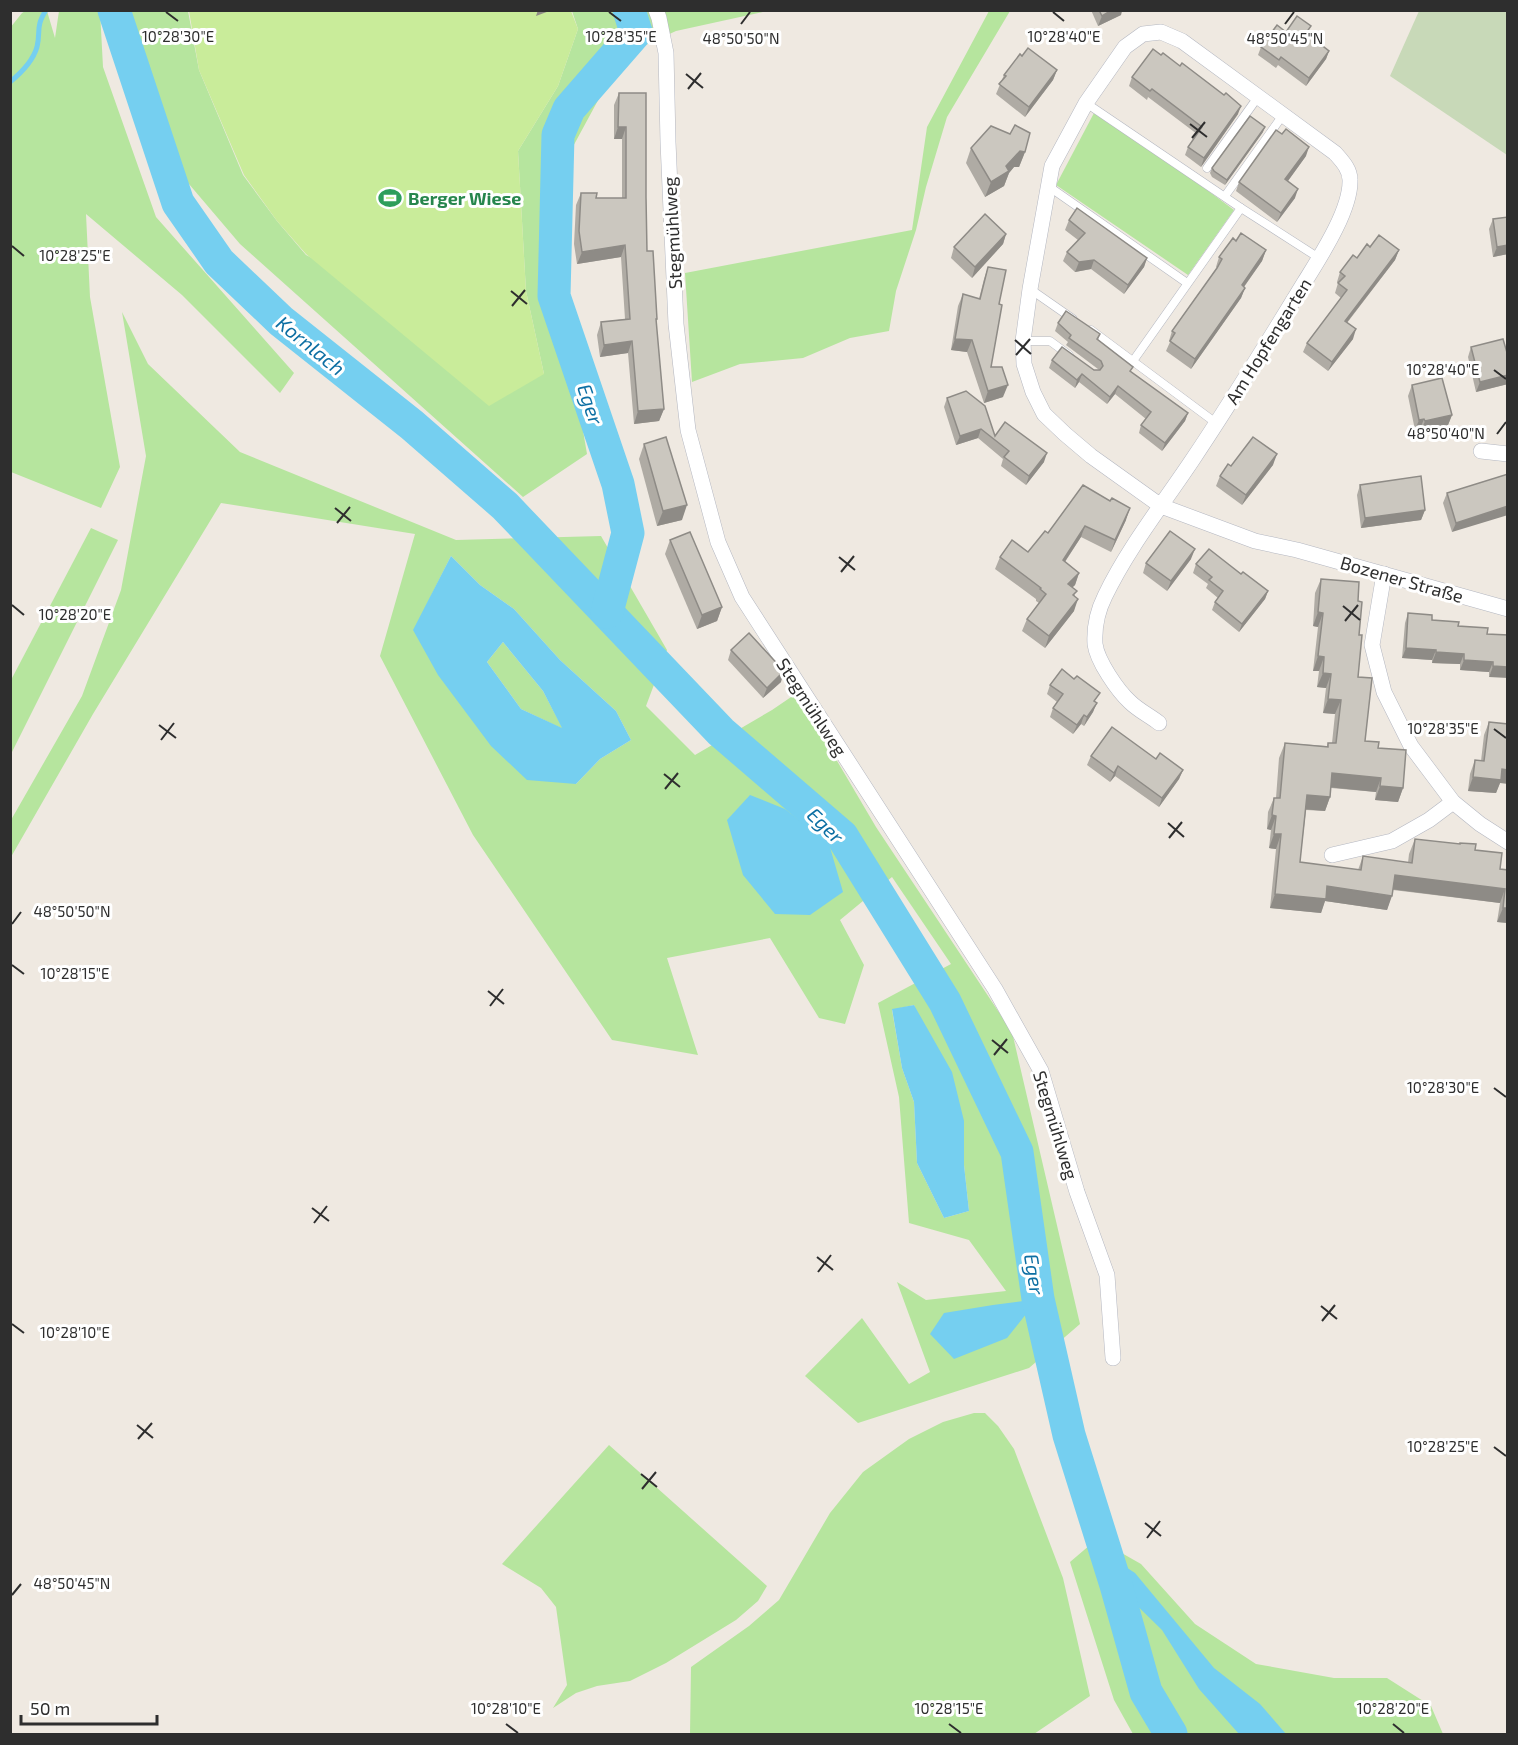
<svg xmlns="http://www.w3.org/2000/svg" width="1518" height="1745" font-family="'Exo 2',sans-serif">
<style>
.green{fill:#b6e59e;fill-rule:evenodd}
.cemetery{fill:#c8d9b8}
.pitch{fill:#c9ec9a}
.water{fill:#75cff0;fill-rule:evenodd}
.lines{fill:none;stroke-linecap:round;stroke-linejoin:round}
.stream{stroke:#75cff0;stroke-width:5}
.river{stroke:#75cff0;stroke-width:33}
.lane-casing{stroke:#b4b7c1;stroke-width:9}
.street-casing{stroke:#b4b7c1;stroke-width:16}
.lane{stroke:#fff;stroke-width:8}
.street{stroke:#fff;stroke-width:15}
.wall{fill:#afaba4}
.shaded-wall{fill:#8e8b86}
.building{fill:#cbc7bf;stroke:#8e8b86;stroke-width:1.5}
.ticks{fill:none;stroke:#2e2e2e;stroke-width:2}
.labels{text-anchor:middle;dominant-baseline:central;stroke-width:6;stroke-linejoin:round;paint-order:stroke}
.leisure-label{font-size:18px;font-weight:bold;fill:#27864d;stroke:#fff;text-anchor:start}
.street-label{font-size:18px;fill:#2e2e2e;stroke:#fff}
.water-label{font-size:20px;font-style:italic;fill:#0d6fa3;stroke:#fff}
.ticks-label{font-size:15px;text-anchor:middle;fill:#2e2e2e;stroke:#fff;stroke-width:6;stroke-linejoin:round;paint-order:stroke}
</style>
<rect width="100%" height="100%" fill="#efe9e1"/>
<g class="green">
<polygon points="27,10 47,11 55,38 59,11 100,11 103,67 156,217 294,373 280,393 182,295 86,214 90,297 120,467 101,508 11,472 10,28 22,13"/>
<polygon points="131,11 188,11 199,70 243,175 277,221 306,255 544,374 526,291 518,151 558,86 578,29 572,11 767,11 676,31 622,56 563,165 560,295 587,454 523,497 240,244 183,177"/>
<polygon points="989,11 1010,11 947,117 926,187 916,230 896,291 889,331 850,338 803,358 740,364 692,382 685,273 912,230 927,127"/>
<polygon points="1094,113 1184,173 1234,210 1188,275 1056,185"/>
<path d="M122 312 148 364 240 452 456 540 601 536 667 650 646 706 695 755 772 710 797 693 876 827 1012 1032 1080 1324 1029 1368 858 1423 805 1376 862 1318 909 1384 930 1372 897 1282 926 1300 1006 1291 969 1240 909 1223 899 1097 878 1003 951 964 892 877 840 920 864 965 845 1024 819 1018 770 938 667 958 698 1055 612 1040 473 835 380 656 415 534 221 503 93 714 11 857V820L82 696 121 590 146 456ZM451 556 480 585 514 609 560 660 616 711 631 740 600 759 576 784 414 630ZM914 1005 964 1165 969 1211 944 1218 917 1163 914 1102 902 1068 892 1010Z"/>
<polygon points="91,528 118,540 11,754 11,680"/>
<polygon points="503,642 543,691 563,729 521,709 487,662"/>
<polygon points="974,1413 985,1413 998,1426 1014,1449 1063,1578 1090,1696 1034,1734 690,1734 691,1667 749,1626 779,1600 830,1513 863,1472 909,1439 943,1422"/>
<polygon points="609,1445 767,1586 758,1601 736,1620 666,1663 630,1681 597,1686 576,1693 553,1708 567,1685 556,1607 541,1588 502,1564"/>
<polygon points="1097,1539 1141,1564 1195,1624 1256,1664 1334,1678 1387,1678 1431,1706 1443,1734 1133,1734 1114,1700 1070,1562"/>
</g>
<polygon class="cemetery" points="1419,11 1507,11 1507,155 1390,76"/>
<polygon class="pitch" points="189,11 571,11 578,29 558,86 518,151 526,291 544,374 489,406 306,254 277,221 244,175 199,70"/>
<g class="water">
<path d="M451 556 480 585 514 609 560 660 616 711 631 740 600 759 576 784 527 780 491 746 438 675 413 630ZM503 642 543 691 562 728 521 709 487 662Z"/>
<polygon points="750,795 785,809 829,844 843,892 810,915 775,914 743,875 727,820"/>
<polygon points="914,1005 952,1072 964,1121 964,1165 969,1211 944,1218 917,1163 914,1102 902,1068 892,1009"/>
<polygon points="1038,1299 1007,1338 954,1359 930,1334 944,1313 993,1305"/>
<polygon points="1106,1554 1135,1573 1214,1668 1260,1704 1286,1734 1239,1734 1199,1689 1162,1630 1116,1585"/>
</g>
<g class="lines">
<path class="stream" d="M10 82C21 73 33 61 37 47 41 30 35 28 46 10"/>
<g class="river">
<polyline points="114,10 178,203 219,262 281,321 412,425 505,506 721,732 842,836 945,1002 1017,1152 1038,1299 1069,1435 1116,1585 1146,1692 1171,1734"/>
<polyline points="607,612 628,533 618,484 554,296 558,135 569,109 636,32 629,10"/>
</g>
<g class="lane-casing">
<g id="lane">
<polyline points="1086,103 1241,208 1319,258"/>
<polyline points="1207,168 1258,97"/>
<polyline points="1048,186 1187,283"/>
<polyline points="1225,196 1283,115"/>
<polyline points="1030,289 1073,319"/>
<polyline points="1091,330 1216,423"/>
<polyline points="1023,341 1050,341 1069,355"/>
<polyline points="1133,361 1241,208"/>
</g>
</g>
<g class="street-casing">
<g id="street">
<polyline points="656,10 659,18 666,53 668,142 676,324 688,430 718,542 742,597 995,989 1041,1071 1077,1192 1107,1275 1113,1358"/>
<polyline points="1481,451 1508,454"/>
<polyline points="1384,574 1372,645 1384,692 1411,746 1453,802 1480,824 1508,842"/>
<path d="M1159 723C1150 716 1138 710 1130 702 1118 691 1097 661 1095 644 1094 627 1097 612 1105 596 1128 548 1163 504 1193 459 1232 401 1268 342 1304 283 1320 257 1351 210 1350 180 1350 169 1342 161 1335 153L1182 41 1161 32 1143 34 1125 47 1086 103 1052 166 1030 289 1023 341 1024 364 1033 392 1044 414 1065 434 1091 456 1161 506 1255 541 1297 550 1508 609"/>
<polyline points="1332,855 1392,841 1429,820 1453,802"/>
</g>
</g>
<use href="#lane" class="lane"/>
<use href="#street" class="street"/>
</g>
<g class="wall">
<polygon points="1091,10 1122,10 1121,15 1098,26"/>
<polygon points="1286,32 1307,35 1329,51 1326,59 1306,86 1278,65 1276,68 1258,55 1261,47"/>
<polygon points="1161,55 1224,95 1238,114 1201,167 1185,155 1188,147 1197,134 1148,97 1147,100 1129,86 1132,77"/>
<polygon points="1022,56 1057,70 1053,80 1025,117 996,94 1004,75"/>
<polygon points="619,93 646,197 647,251 657,319 656,321 664,409 659,421 634,424 628,353 600,357 597,335 601,322 625,319 621,257 577,264 574,244 576,205 581,193 596,198 622,198 622,139 614,139 614,105"/>
<polygon points="1263,132 1225,185 1212,177 1210,173 1212,168"/>
<polygon points="971,148 1025,152 1019,167 1014,167 1009,173 1004,186 985,197 966,163"/>
<polygon points="1306,156 1288,181 1295,198 1277,222 1236,191 1239,182"/>
<polygon points="1493,219 1508,254 1493,257 1489,229"/>
<polygon points="1069,220 1147,258 1144,267 1124,294 1091,269 1075,272 1063,261 1067,252 1078,240 1065,230"/>
<polygon points="1006,234 1003,244 972,278 951,258 954,247"/>
<polygon points="1236,241 1266,250 1262,261 1244,287 1245,288 1241,298 1191,369 1166,351 1170,342 1169,341 1172,331 1217,268 1216,267 1219,257"/>
<polygon points="1370,247 1399,250 1395,260 1347,323 1353,339 1328,371 1303,352 1307,343 1341,298 1335,293 1338,283 1337,282 1340,272"/>
<polygon points="988,267 999,304 991,367 1003,397 984,403 967,352 951,350 958,306 963,294 979,299 984,279"/>
<polygon points="1058,323 1100,334 1098,340 1131,372 1188,413 1185,421 1162,451 1139,433 1141,425 1146,419 1115,394 1107,404 1079,382 1075,388 1049,368 1052,360 1094,370 1099,370 1098,369 1066,345 1068,342 1055,331"/>
<polygon points="1471,347 1508,356 1508,384 1476,392 1468,357"/>
<polygon points="1412,385 1452,415 1448,425 1421,431 1420,429 1415,430 1408,396"/>
<polygon points="947,398 995,436 1044,462 1026,485 1001,466 1003,459 978,438 956,445 944,407"/>
<polygon points="644,444 682,520 657,526 639,459"/>
<polygon points="1273,465 1242,505 1216,486 1220,476"/>
<polygon points="1508,474 1452,532 1443,503 1447,493"/>
<polygon points="1083,485 1126,520 1111,552 1081,537 1065,562 1079,573 1075,585 1072,587 1075,596 1074,611 1045,648 1022,631 1027,619 1039,603 1036,601 1036,599 995,569 1000,557 1028,552 1048,533"/>
<polygon points="1360,485 1425,510 1421,520 1361,528 1357,495"/>
<polygon points="670,540 722,607 717,621 697,629 665,554"/>
<polygon points="1191,559 1167,591 1143,573 1146,563"/>
<polygon points="1196,564 1241,574 1268,591 1265,599 1239,632 1212,610 1215,602 1218,598 1206,588 1208,584 1193,573"/>
<polygon points="1321,579 1358,601 1359,635 1358,677 1365,741 1378,748 1403,788 1398,802 1375,800 1376,792 1331,788 1330,797 1325,811 1306,810 1300,862 1358,870 1363,856 1408,863 1409,854 1415,839 1475,850 1500,869 1508,870 1508,923 1497,922 1500,903 1393,890 1387,910 1325,901 1321,913 1270,908 1276,849 1269,848 1271,830 1267,829 1268,812 1274,798 1276,798 1279,758 1285,743 1327,746 1328,743 1332,743 1335,714 1323,713 1326,688 1317,687 1319,671 1313,671 1318,627 1313,626 1315,593"/>
<polygon points="1408,613 1487,634 1508,635 1489,677 1489,672 1460,670 1460,664 1432,663 1432,660 1402,658 1405,623"/>
<polygon points="731,650 781,682 763,698 728,660"/>
<polygon points="1050,685 1096,703 1093,712 1084,726 1081,724 1073,734 1050,717 1053,708 1057,702 1047,694"/>
<polygon points="1489,722 1500,783 1496,793 1468,791 1470,774 1475,760 1481,761 1484,735"/>
<polygon points="1091,756 1156,759 1183,770 1179,779 1159,807 1115,776 1110,782 1087,765"/>
</g>
<g class="shaded-wall">
<polygon points="538,10 552,10 536,16"/>
<polygon points="1112,10 1122,10 1121,15 1098,26 1102,16"/>
<polygon points="1329,51 1326,59 1306,86 1309,78"/>
<polygon points="1057,70 1053,80 1025,117 1029,107"/>
<polygon points="1241,106 1238,114 1201,167 1204,158"/>
<polygon points="618,127 626,127 622,139 614,139"/>
<polygon points="1265,127 1263,132 1225,185 1227,180"/>
<polygon points="1309,147 1306,156 1282,189 1285,179"/>
<polygon points="1020,151 1025,152 1019,167 1014,167 1009,173 1004,186 985,197 991,182"/>
<polygon points="1298,189 1295,198 1277,222 1281,213"/>
<polygon points="1006,234 1003,244 972,278 975,267"/>
<polygon points="625,245 621,257 577,264 582,252"/>
<polygon points="1508,245 1508,254 1493,257 1497,247"/>
<polygon points="1266,250 1262,261 1238,295 1242,285"/>
<polygon points="1399,250 1395,260 1341,330 1345,321"/>
<polygon points="1147,258 1144,267 1124,294 1128,285"/>
<polygon points="1094,260 1091,269 1075,272 1079,262"/>
<polygon points="1245,288 1241,298 1191,369 1195,359"/>
<polygon points="1356,329 1353,339 1328,371 1332,362"/>
<polygon points="955,339 972,340 967,352 951,350"/>
<polygon points="632,341 628,353 600,357 604,345"/>
<polygon points="1082,374 1079,382 1075,388 1077,380"/>
<polygon points="1508,375 1508,384 1476,392 1480,382"/>
<polygon points="1008,385 1003,397 984,403 988,391"/>
<polygon points="1118,386 1115,394 1107,404 1110,397"/>
<polygon points="664,409 659,421 634,424 638,411"/>
<polygon points="1188,413 1185,421 1162,451 1165,443"/>
<polygon points="1452,415 1448,425 1421,431 1425,421"/>
<polygon points="1424,419 1420,429 1415,430 1419,420"/>
<polygon points="981,429 978,438 956,445 960,436"/>
<polygon points="1047,453 1044,462 1026,485 1029,476"/>
<polygon points="1277,454 1273,465 1242,505 1246,495"/>
<polygon points="687,505 682,520 657,526 663,511"/>
<polygon points="1508,506 1508,515 1452,532 1456,523"/>
<polygon points="1130,508 1126,520 1111,552 1115,540"/>
<polygon points="1425,510 1421,520 1361,528 1365,518"/>
<polygon points="1085,526 1081,537 1058,572 1063,560"/>
<polygon points="1195,549 1191,559 1167,591 1171,581"/>
<polygon points="1079,573 1075,585 1064,596 1068,584"/>
<polygon points="1268,591 1265,599 1239,632 1242,624"/>
<polygon points="1078,599 1074,611 1045,648 1049,636"/>
<polygon points="722,607 717,621 697,629 702,615"/>
<polygon points="1318,612 1323,613 1318,627 1313,626"/>
<polygon points="1406,648 1436,650 1432,660 1402,658"/>
<polygon points="1436,652 1464,654 1460,664 1432,663"/>
<polygon points="1318,656 1324,657 1319,671 1313,671"/>
<polygon points="1464,660 1493,662 1489,672 1460,670"/>
<polygon points="1493,666 1508,667 1508,678 1489,677"/>
<polygon points="784,671 781,682 763,698 767,688"/>
<polygon points="1323,673 1331,674 1326,688 1317,687"/>
<polygon points="1328,699 1341,700 1335,714 1323,713"/>
<polygon points="1097,703 1093,712 1084,726 1087,717"/>
<polygon points="1084,715 1081,724 1073,734 1077,725"/>
<polygon points="1118,766 1115,776 1110,782 1114,773"/>
<polygon points="1502,769 1508,770 1508,784 1500,783 1496,793 1468,791 1473,777"/>
<polygon points="1183,770 1179,779 1159,807 1162,798"/>
<polygon points="1332,773 1381,778 1376,792 1327,787"/>
<polygon points="1380,786 1403,788 1398,802 1375,800"/>
<polygon points="1307,795 1330,797 1325,811 1302,809"/>
<polygon points="1272,815 1276,816 1271,830 1267,829"/>
<polygon points="1274,834 1281,834 1276,849 1269,848"/>
<polygon points="1395,875 1505,889 1500,903 1390,889"/>
<polygon points="1327,886 1392,896 1387,910 1325,901 1321,913 1270,908 1275,894"/>
<polygon points="1503,908 1508,908 1508,923 1497,922"/>
</g>
<g class="building">
<polygon points="1099,10 1112,10 1102,16"/>
<polygon points="1297,16 1311,26 1306,33 1329,51 1309,78 1281,57 1279,60 1261,47 1277,25 1286,32"/>
<polygon points="1028,48 1057,70 1029,107 999,84 1006,76 1004,75 1020,54 1022,56"/>
<polygon points="1153,49 1161,55 1163,53 1180,66 1182,63 1224,95 1226,93 1241,106 1204,158 1188,147 1202,127 1152,89 1150,91 1132,77"/>
<polygon points="619,93 646,93 646,197 647,251 653,251 657,319 656,319 664,409 638,411 632,341 604,345 601,322 630,319 625,245 582,252 579,231 581,193 597,193 596,198 626,198 626,127 618,127"/>
<polygon points="1250,116 1265,127 1227,180 1214,171 1212,168"/>
<polygon points="1015,125 1030,133 1025,152 1020,151 1006,166 1009,171 991,182 971,148 991,126 1010,134"/>
<polygon points="1286,129 1309,147 1285,179 1298,189 1281,213 1239,182 1276,130 1282,134"/>
<polygon points="1077,208 1147,258 1128,285 1094,260 1079,262 1067,252 1085,233 1069,220"/>
<polygon points="985,214 1006,234 975,267 954,247"/>
<polygon points="1508,217 1508,245 1497,247 1493,219"/>
<polygon points="1241,233 1266,250 1242,285 1245,288 1195,359 1170,341 1175,333 1172,331 1217,268 1222,259 1219,257 1233,238 1236,241"/>
<polygon points="1379,235 1399,250 1345,321 1356,329 1332,362 1307,343 1347,290 1338,283 1345,276 1340,272 1353,255 1357,258 1367,244 1370,247"/>
<polygon points="988,267 1006,270 999,304 1002,305 991,367 1002,367 1008,385 988,391 972,340 955,339 963,294 980,299"/>
<polygon points="1066,311 1100,334 1097,339 1133,367 1130,371 1188,413 1165,443 1141,425 1151,412 1118,386 1110,397 1082,374 1077,380 1052,360 1062,347 1094,370 1100,370 1103,366 1101,361 1069,338 1071,335 1058,323"/>
<polygon points="1503,339 1508,356 1508,375 1480,382 1471,347"/>
<polygon points="1442,378 1452,415 1425,421 1424,419 1419,420 1412,385"/>
<polygon points="966,391 985,406 995,436 1005,422 1047,453 1029,476 1004,457 1009,451 981,429 960,436 947,398"/>
<polygon points="666,437 687,505 663,511 644,444"/>
<polygon points="1253,437 1277,454 1246,495 1220,476 1228,464 1231,466"/>
<polygon points="1508,474 1508,506 1456,523 1447,493"/>
<polygon points="1421,476 1425,510 1365,518 1360,485"/>
<polygon points="1083,485 1110,501 1112,498 1130,508 1115,540 1085,526 1063,560 1079,573 1068,584 1077,591 1073,595 1078,599 1049,636 1027,619 1046,594 1040,589 1041,588 1000,557 1012,540 1028,552 1045,531 1048,533"/>
<polygon points="1170,531 1195,549 1171,581 1146,563"/>
<polygon points="690,532 722,607 702,615 670,540"/>
<polygon points="1209,549 1241,574 1243,572 1268,591 1242,624 1215,602 1223,591 1209,580 1212,577 1196,564"/>
<polygon points="1321,579 1359,582 1358,601 1362,602 1359,635 1362,635 1358,677 1372,678 1365,741 1379,742 1378,748 1406,750 1403,788 1380,786 1381,778 1332,773 1330,797 1307,795 1300,862 1361,870 1363,856 1412,863 1415,839 1460,844 1460,843 1476,844 1475,850 1502,853 1500,869 1508,870 1508,908 1503,908 1505,889 1395,875 1392,896 1327,886 1326,899 1275,894 1281,834 1274,834 1276,816 1272,815 1274,798 1280,798 1285,743 1328,747 1328,743 1336,743 1341,700 1328,699 1331,674 1323,673 1324,657 1318,656 1323,613 1318,612"/>
<polygon points="1408,613 1432,615 1432,620 1459,622 1458,626 1488,628 1487,634 1508,635 1508,667 1493,666 1493,662 1464,660 1464,654 1436,652 1436,650 1406,648"/>
<polygon points="749,633 784,671 767,688 731,650"/>
<polygon points="1062,669 1074,679 1077,676 1100,693 1094,701 1097,703 1087,717 1084,715 1077,725 1053,708 1063,694 1050,685"/>
<polygon points="1489,722 1508,724 1508,770 1502,769 1501,780 1473,777 1475,760 1484,761"/>
<polygon points="1112,727 1156,759 1160,753 1183,770 1162,798 1118,766 1114,773 1091,756"/>
</g>
<path class="ticks" d="M166 12 178 21M609 12 621 21M1053 12 1064 21M741 24 750 12M1285 24 1294 12M686 74 703 88M688 89 701 73M1190 124 1207 137M1192 138 1205 122M12 246 24 256M511 291 527 304M512 306 525 290M1015 340 1031 354M1016 355 1030 339M1494 370 1506 379M1497 434 1506 422M335 508 351 521M337 523 350 507M839 557 855 570M841 572 854 556M12 605 24 615M1343 606 1360 620M1345 621 1358 605M159 725 176 738M1494 729 1506 738M161 740 174 723M664 774 680 787M665 789 678 773M1168 823 1184 837M1169 838 1182 822M12 924 21 912M12 965 24 974M488 991 504 1004M490 1006 503 989M992 1040 1008 1053M994 1055 1007 1039M1494 1088 1506 1097M312 1208 329 1221M314 1223 327 1206M817 1257 833 1270M818 1272 831 1255M1321 1306 1337 1319M1322 1321 1335 1305M12 1324 24 1333M137 1425 153 1438M138 1439 152 1423M1494 1447 1506 1456M641 1474 657 1487M642 1489 656 1472M1145 1523 1161 1536M1147 1538 1160 1521M12 1595 21 1584M506 1724 518 1733M949 1724 961 1733M1393 1724 1404 1733"/>
<defs>
<g id="stadium-bare" transform="scale(1.8)"><path d="M0-5a6.5 5 0 1 0 0 10a6.5 5 0 1 0 0-10ZM-3.5-1.8h7v3.6h-7Z" fill="#2e9e5b" stroke="#fff" stroke-width="2.5" paint-order="stroke"/></g>
</defs>
<g fill-rule="evenodd">
<use href="#stadium-bare" x="390" y="198"/>
</g>
<g class="labels">
<g class="leisure-label">
<text x="408" y="198">Berger Wiese</text>
</g>
<g class="street-label">
<text transform="translate(672 233) rotate(-93)">Stegmühlweg</text>
<text transform="translate(1268 341) rotate(-58)">Am Hopfengarten</text>
<text transform="translate(1402 579) rotate(16)">Bozener Straße</text>
<text transform="translate(812 707) rotate(57)">Stegmühlweg</text>
<text transform="translate(1056 1125) rotate(73)">Stegmühlweg</text>
</g>
<g class="water-label">
<text transform="translate(311 345) rotate(39)">Kornlach</text>
<text transform="translate(591 404) rotate(71)">Eger</text>
<text transform="translate(826 825) rotate(44)">Eger</text>
<text transform="translate(1035 1274) rotate(81)">Eger</text>
</g>
</g>
<g class="ticks-label">
<text x="178" y="42">10°28'30"E</text>
<text x="621" y="42">10°28'35"E</text>
<text x="1064" y="42">10°28'40"E</text>
<text x="741" y="44">48°50'50"N</text>
<text x="1285" y="44">48°50'45"N</text>
<text x="75" y="261">10°28'25"E</text>
<text x="1443" y="375">10°28'40"E</text>
<text x="1446" y="439">48°50'40"N</text>
<text x="75" y="620">10°28'20"E</text>
<text x="1443" y="734">10°28'35"E</text>
<text x="72" y="917">48°50'50"N</text>
<text x="75" y="979">10°28'15"E</text>
<text x="1443" y="1093">10°28'30"E</text>
<text x="75" y="1338">10°28'10"E</text>
<text x="1443" y="1452">10°28'25"E</text>
<text x="72" y="1589">48°50'45"N</text>
<text x="506" y="1714">10°28'10"E</text>
<text x="949" y="1714">10°28'15"E</text>
<text x="1393" y="1714">10°28'20"E</text>
</g>
<rect width="1518" height="1745" fill="none" stroke="#2e2e2e" stroke-width="24"/>
<path d="M21 1715v9h136v-9" fill="none" stroke="#2e2e2e" stroke-width="3"/>
<text x="30" y="1715" font-size="18" fill="#2e2e2e" stroke="#ffffff" stroke-width="4.5" paint-order="stroke">50 m</text>
</svg>
